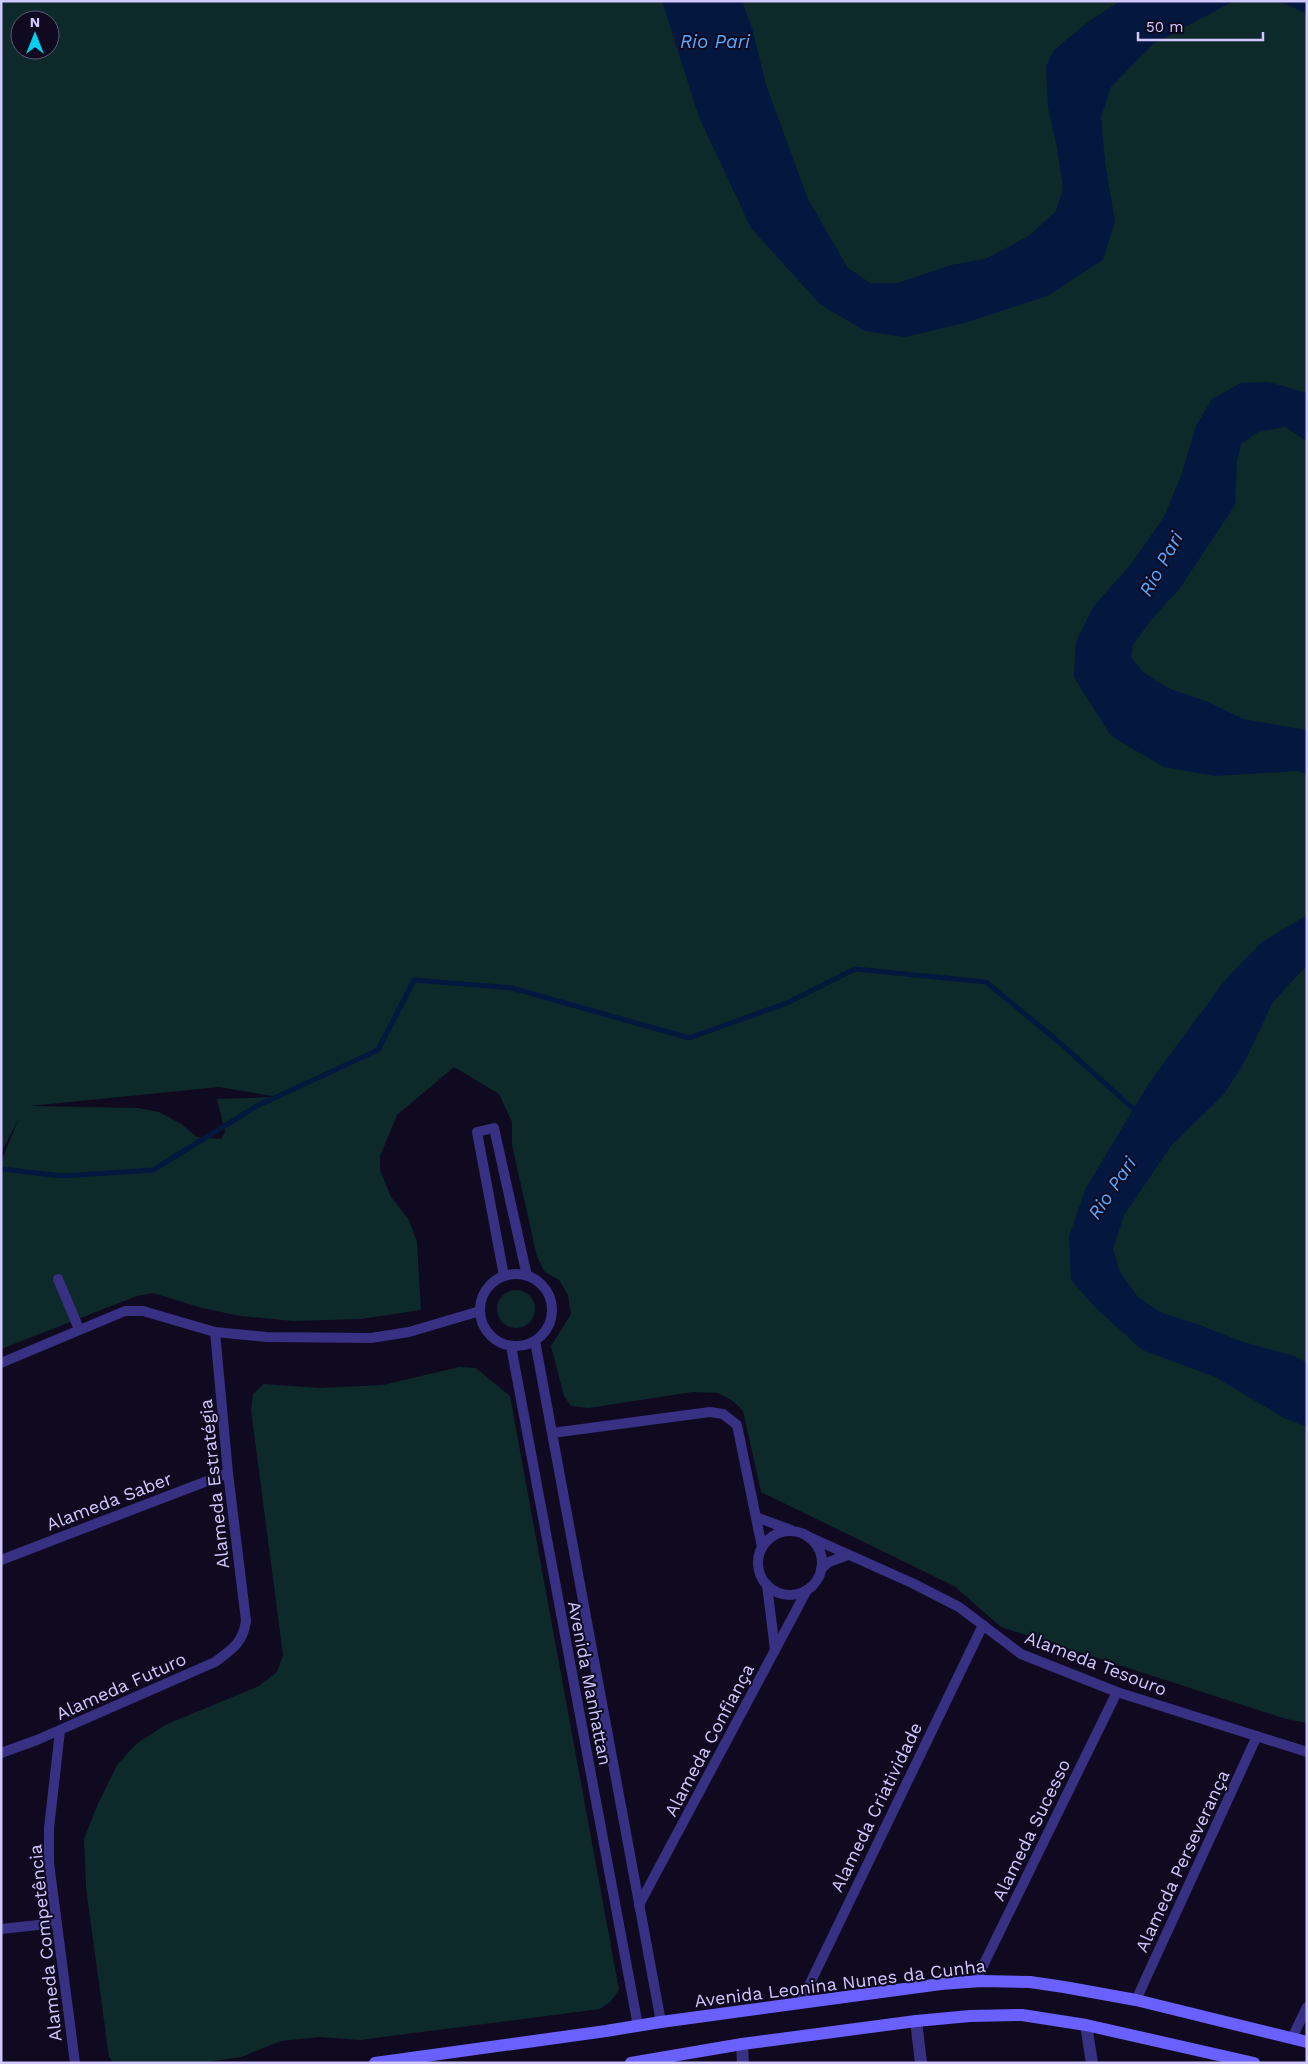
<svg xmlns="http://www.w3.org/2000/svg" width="1308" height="2064" font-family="'Work Sans',sans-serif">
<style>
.green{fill:#0d292a;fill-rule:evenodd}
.water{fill:#04173e}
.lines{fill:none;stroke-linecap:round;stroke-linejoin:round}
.stream{stroke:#04173e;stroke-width:5}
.lane{stroke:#373083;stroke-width:10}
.street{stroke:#373083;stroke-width:12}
.secondary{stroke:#6a5fff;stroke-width:12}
.labels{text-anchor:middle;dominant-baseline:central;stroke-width:4;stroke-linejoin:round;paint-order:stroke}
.street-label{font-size:18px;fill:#d1c8ff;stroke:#0f0a1f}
.water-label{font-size:19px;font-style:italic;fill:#56aaff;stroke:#0f0a1f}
</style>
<rect width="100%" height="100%" fill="#0f0a1f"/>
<g class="green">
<path d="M1 1H1307V1723L1286 1719 1001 1627 954 1586 761 1492 743 1411 733 1401 718 1393 693 1392 588 1408 571 1406 564 1396 551 1346 571 1314 568 1295 559 1280 545 1272 537 1257 512 1145V1122L499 1094 454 1067 397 1115 380 1156V1170L391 1197 409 1220 417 1242 421 1310 361 1319 293 1321 240 1316 202 1308 153 1293 137 1296 1 1349V1162L19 1118 1 1153ZM20 20H50V50H20ZM219 1087 278 1097 217 1099 225 1132 221 1139 197 1137 181 1124 159 1112 138 1108 30 1106Z"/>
<circle cx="516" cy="1309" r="19"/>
<polygon points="459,1367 476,1368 510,1396 619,1990 610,2002 600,2009 360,2040 320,2037 281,2041 241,2057 200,2063 114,2063 109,2057 86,1888 84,1839 98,1804 117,1765 136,1744 165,1725 259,1686 277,1672 283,1655 251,1410 253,1394 264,1384 320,1388 383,1385"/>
</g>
<g class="water">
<polygon points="662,1 742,1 752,28 766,85 808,199 848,268 870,283 898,283 951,265 985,259 1029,236 1056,211 1063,189 1057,147 1048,108 1046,67 1053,51 1084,25 1120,1 1265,1 1230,3 1153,44 1111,87 1101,117 1105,162 1115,222 1103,260 1047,296 968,322 905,337 865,331 820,304 751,228 699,117"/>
<polygon points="1279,1 1307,1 1307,14"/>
<polygon points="1268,382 1307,393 1307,441 1285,427 1258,432 1241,444 1237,461 1235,505 1180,588 1151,620 1133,645 1131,657 1144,673 1156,681 1173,690 1206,701 1243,719 1307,730 1307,774 1297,771 1215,776 1164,767 1111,736 1074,677 1076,642 1093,607 1131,564 1164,517 1181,476 1196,426 1212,399 1241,383"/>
<polygon points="1307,915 1307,965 1273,1002 1244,1063 1224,1094 1171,1146 1124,1215 1113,1249 1120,1272 1138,1297 1162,1313 1200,1325 1240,1341 1294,1356 1307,1363 1307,1427 1284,1418 1215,1377 1142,1350 1096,1308 1071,1280 1069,1236 1086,1188 1149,1083 1226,979 1262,942"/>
</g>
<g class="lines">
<polyline class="stream" points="1,1169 62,1176 153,1170 257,1106 378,1050 414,980 512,988 689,1038 787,1003 855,969 986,982 1059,1042 1139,1114"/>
<g class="lane">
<circle cx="516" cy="1310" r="36"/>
<polyline points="504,1276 477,1132 494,1128 527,1276"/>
<polyline points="58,1279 79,1329"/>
<polyline points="535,1341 661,2022"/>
<polyline points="511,1346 638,2026"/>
<polyline points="1,1363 125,1311 143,1311 215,1332 267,1337 371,1338 409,1332 480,1311"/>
<polyline points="552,1433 710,1412 723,1414 737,1425 762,1547"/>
<polyline points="756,1517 791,1530"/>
<circle cx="790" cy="1563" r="32"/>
<polyline points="807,1536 912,1583 959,1607 1021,1654 1117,1692 1307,1752"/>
<polyline points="1,1560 228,1473"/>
<polyline points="821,1569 829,1562 848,1555"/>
<polyline points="767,1585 775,1650"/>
<polyline points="60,1731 49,1828 49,1863 75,2063"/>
<path d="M1 1753 37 1740 215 1662C232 1649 243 1643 246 1621L228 1473 215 1332"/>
<polyline points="639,1905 807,1590"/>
<polyline points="1,1929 57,1923"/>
<polyline points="975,1982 1117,1692"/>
<polyline points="1136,2000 1257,1736"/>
<polyline points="800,2004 983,1625"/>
<polyline points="1292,2038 1307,2007"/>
</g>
<g class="street">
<polyline points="916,2021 921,2063"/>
<polyline points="1086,2025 1092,2063"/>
<polyline points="742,2044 743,2063"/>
</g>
<g class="secondary">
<polyline points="375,2063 606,2031 661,2022 941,1984 981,1981 1030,1982 1064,1987 1136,2000 1307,2042"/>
<polyline points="631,2063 742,2044 916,2021 970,2016 1022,2015 1086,2025 1254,2063"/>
</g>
</g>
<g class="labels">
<g class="street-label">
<text transform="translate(214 1484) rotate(-96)">Alameda Estratégia</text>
<text transform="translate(109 1501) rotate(-21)">Alameda Saber</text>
<text transform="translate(1096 1663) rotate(21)">Alameda Tesouro</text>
<text transform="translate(590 1683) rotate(79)">Avenida Manhattan</text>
<text transform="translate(121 1686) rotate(-24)">Alameda Futuro</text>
<text transform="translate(709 1740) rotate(-62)">Alameda Confiança</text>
<text transform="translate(876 1807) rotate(-64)">Alameda Criatividade</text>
<text transform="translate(1031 1830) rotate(-64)">Alameda Sucesso</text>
<text transform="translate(1182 1861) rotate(-65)">Alameda Perseverança</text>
<text transform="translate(45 1943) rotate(-96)">Alameda Competência</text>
<text transform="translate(840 1983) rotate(-7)">Avenida Leonina Nunes da Cunha</text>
</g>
<g class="water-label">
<text x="715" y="41">Rio Pari</text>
<text transform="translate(1161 564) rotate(-61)">Rio Pari</text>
<text transform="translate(1112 1188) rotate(-56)">Rio Pari</text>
</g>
</g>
<rect width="1308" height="2064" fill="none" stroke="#d1c8ff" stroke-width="5"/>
<g transform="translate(35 35)"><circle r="24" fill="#0f0a1f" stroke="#5d5679"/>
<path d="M0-4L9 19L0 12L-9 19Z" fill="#00d1f3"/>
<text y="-8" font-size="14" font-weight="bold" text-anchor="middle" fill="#d1c8ff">N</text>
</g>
<path d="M1138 32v8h125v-8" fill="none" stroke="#d1c8ff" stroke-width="2.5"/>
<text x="1146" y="32" font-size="15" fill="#d1c8ff" stroke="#0f0a1f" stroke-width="4" paint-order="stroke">50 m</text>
</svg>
